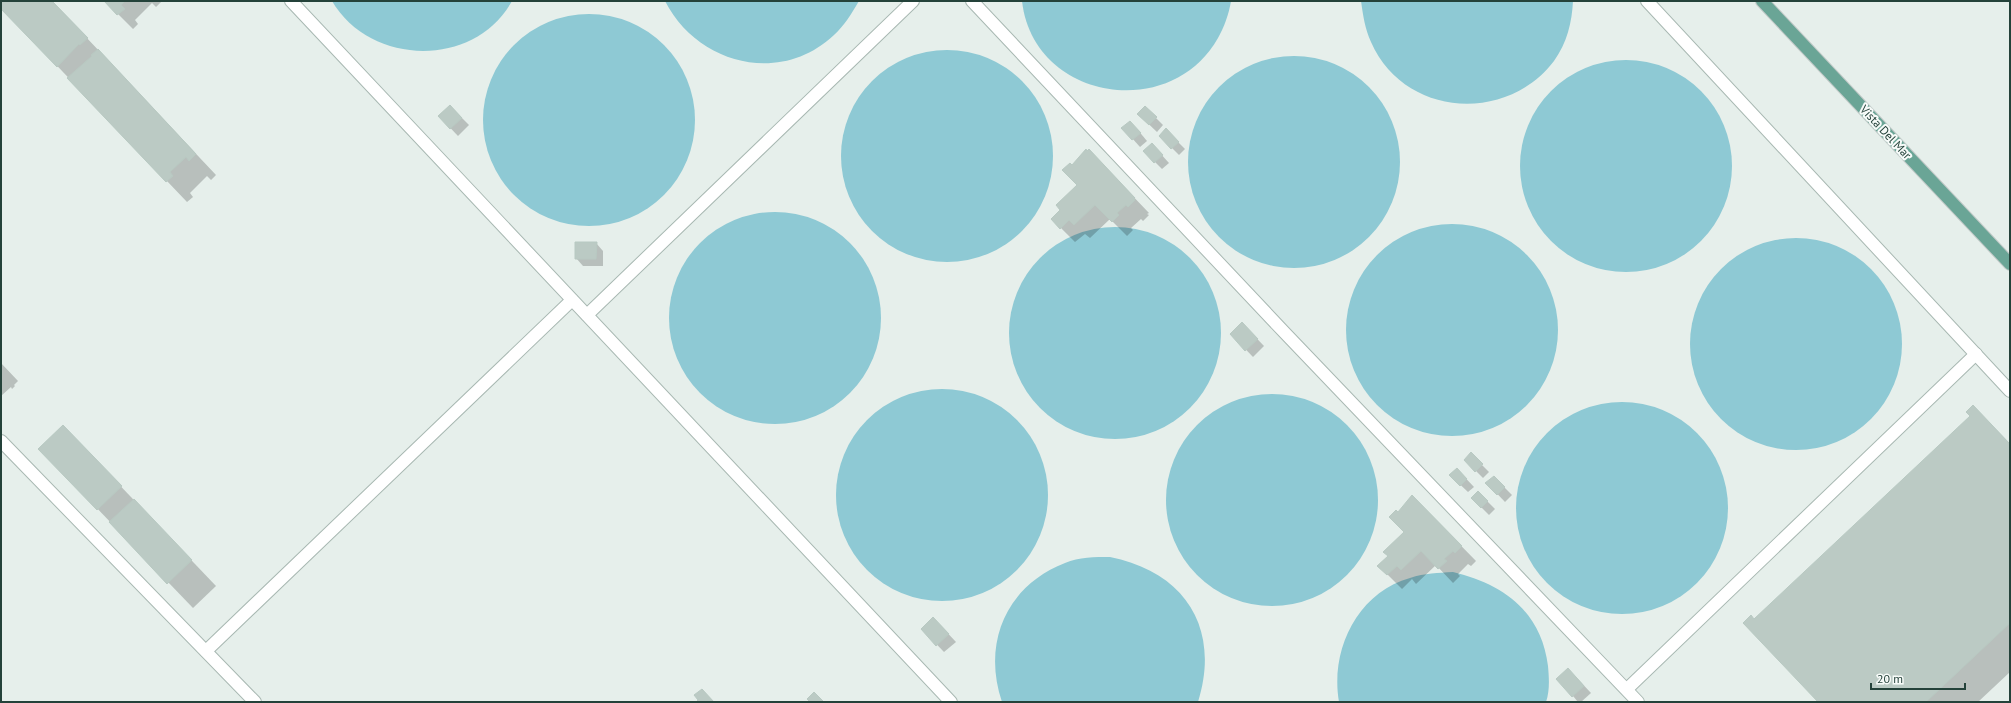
<svg xmlns="http://www.w3.org/2000/svg" width="2011" height="703" font-family="'PT Sans',sans-serif">
<style>
.water{fill:#8ec9d4}
.shadow{fill:#0003}
.building{fill:#bbcac4;stroke:#b8c9c2}
.lines{fill:none;stroke-linecap:round;stroke-linejoin:round}
.service-casing{stroke:#a8b8b2;stroke-width:14}
.primary-casing{stroke:#c2cac8;stroke-width:14}
.service{stroke:#fff;stroke-width:12}
.primary{stroke:#6aa596;stroke-width:12}
.labels{text-anchor:middle;dominant-baseline:central;stroke-width:4;stroke-linejoin:round;paint-order:stroke}
.street-label{font-size:12px;fill:#24423a;stroke:#f7fbf9}
</style>
<rect width="100%" height="100%" fill="#e6efeb"/>
<g class="water">
<path d="M332 1H512C474 69 370 66 332 1Z"/>
<path d="M665 1H859C852 13 844 26 834 35 780 86 697 64 665 1Z"/>
<path d="M1022 1H1231C1229 14 1224 27 1218 38 1170 123 1033 100 1022 1Z"/>
<path d="M1361 1H1573C1572 22 1567 43 1554 61 1506 124 1404 117 1371 42 1365 29 1363 15 1361 1Z"/>
<circle cx="589" cy="120" r="106"/>
<circle cx="947" cy="156" r="106"/>
<circle cx="1294" cy="162" r="106"/>
<circle cx="1626" cy="166" r="106"/>
<circle cx="775" cy="318" r="106"/>
<circle cx="1452" cy="330" r="106"/>
<circle cx="1115" cy="333" r="106"/>
<circle cx="1796" cy="344" r="106"/>
<circle cx="942" cy="495" r="106"/>
<circle cx="1272" cy="500" r="106"/>
<circle cx="1622" cy="508" r="106"/>
<path d="M1110 557C1185 572 1221 628 1198 702H1002C982 643 1006 586 1065 563 1079 557 1095 557 1110 557Z"/>
<path d="M1453 572C1503 584 1541 611 1548 666 1549 677 1550 691 1546 702H1339C1330 650 1357 593 1410 578 1425 573 1438 573 1453 572Z"/>
</g>
<g class="shadow">
<polygon points="1,1 52,1 216,175 211,180 207,176 190,193 193,197 187,202 1,7"/>
<polygon points="105,1 162,1 156,7 152,3 135,20 138,24 133,29"/>
<polygon points="450,106 469,125 458,136 439,116"/>
<polygon points="1145,107 1163,125 1157,132 1138,114"/>
<polygon points="1123,128 1137,129 1147,141 1140,147"/>
<polygon points="1166,130 1185,149 1179,155 1160,136"/>
<polygon points="1086,150 1103,165 1149,213 1147,214 1149,215 1143,221 1141,219 1131,228 1133,230 1127,236 1110,219 1090,238 1085,234 1075,242 1061,228 1062,210 1078,185 1072,166"/>
<polygon points="1159,152 1169,163 1162,169 1155,162"/>
<polygon points="596,243 603,251 603,266 583,266 576,258"/>
<polygon points="1242,323 1264,346 1253,357 1231,334"/>
<polygon points="1,363 18,381 14,385 15,386 12,389 11,387 1,396"/>
<polygon points="1973,407 2010,444 2010,672 1978,702 1819,702 1755,621 1971,416"/>
<polygon points="40,449 88,452 216,586 193,608"/>
<polygon points="1471,454 1489,472 1483,478 1465,460"/>
<polygon points="1457,469 1474,487 1468,492 1450,475"/>
<polygon points="1494,477 1512,495 1505,502 1487,483"/>
<polygon points="1478,492 1495,509 1489,515 1472,498"/>
<polygon points="1427,511 1476,561 1471,566 1468,564 1458,574 1460,576 1453,583 1436,565 1416,584 1412,579 1402,589 1379,566 1389,556 1405,532 1398,513"/>
<polygon points="940,625 956,642 944,652 922,629"/>
<polygon points="1576,677 1591,693 1581,702 1578,702 1573,696"/>
</g>
<g class="building">
<polygon points="1,1 52,1 88,38 80,45 79,44 57,67 1,9"/>
<polygon points="104,1 125,1 121,5 125,9 117,15"/>
<polygon points="98,49 196,154 189,161 186,157 170,172 173,176 166,182 67,78 92,56 91,55"/>
<polygon points="450,105 462,118 450,129 438,116"/>
<polygon points="1145,106 1157,117 1149,125 1137,114"/>
<polygon points="1130,121 1141,133 1132,140 1121,128"/>
<polygon points="1166,128 1179,142 1171,149 1159,136"/>
<polygon points="1152,143 1163,155 1154,163 1143,151"/>
<polygon points="1086,149 1087,151 1089,149 1135,198 1134,199 1135,200 1128,207 1126,205 1117,213 1119,215 1112,222 1095,205 1074,225 1069,220 1060,229 1051,219 1060,210 1056,205 1077,185 1062,170 1070,163 1072,165"/>
<polygon points="575,242 597,242 596,259 575,259"/>
<polygon points="1242,322 1258,339 1245,351 1230,334"/>
<polygon points="1973,405 2010,444 2010,623 1926,702 1818,702 1743,623 1751,615 1754,619 1970,416 1966,412"/>
<polygon points="63,425 122,486 97,510 38,449"/>
<polygon points="1471,452 1483,464 1475,472 1464,460"/>
<polygon points="1457,468 1467,479 1460,486 1449,475"/>
<polygon points="1494,476 1505,487 1497,495 1485,483"/>
<polygon points="1478,491 1488,501 1481,508 1471,498"/>
<polygon points="1412,495 1462,546 1455,553 1453,551 1444,559 1447,561 1438,569 1421,551 1401,570 1397,566 1387,575 1377,566 1388,556 1383,552 1404,532 1389,517 1396,510 1398,512"/>
<polygon points="134,499 192,560 167,584 109,522"/>
<polygon points="933,617 949,634 936,646 921,629"/>
<polygon points="1568,668 1584,686 1572,697 1556,679"/>
<polygon points="702,689 714,702 696,702 698,700 694,695"/>
<polygon points="814,692 824,702 810,702 807,699"/>
</g>
<g class="lines">
<g class="service-casing">
<g id="service">
<polyline points="291,1 951,702"/>
<polyline points="972,1 1284,332 1638,702"/>
<polyline points="1647,1 2010,391"/>
<polyline points="587,315 913,1"/>
<polyline points="1,441 255,702"/>
<polyline points="206,651 572,300"/>
<polyline points="1627,689 1976,354"/>
</g>
</g>
<g class="primary-casing">
<polyline id="primary" points="1762,1 2010,264"/>
</g>
<use href="#service" class="service"/>
<use href="#primary" class="primary"/>
</g>
<g class="labels">
<g class="street-label">
<text transform="translate(1886 132) rotate(47)">Vista Del Mar</text>
</g>
</g>
<rect width="2011" height="703" fill="none" stroke="#24423a" stroke-width="4"/>
<path d="M1871 683v6h94v-6" fill="none" stroke="#24423a" stroke-width="2"/>
<text x="1877" y="683" font-size="12" fill="#24423a" stroke="#f7fbf9" stroke-width="3" paint-order="stroke">20 m</text>
</svg>
